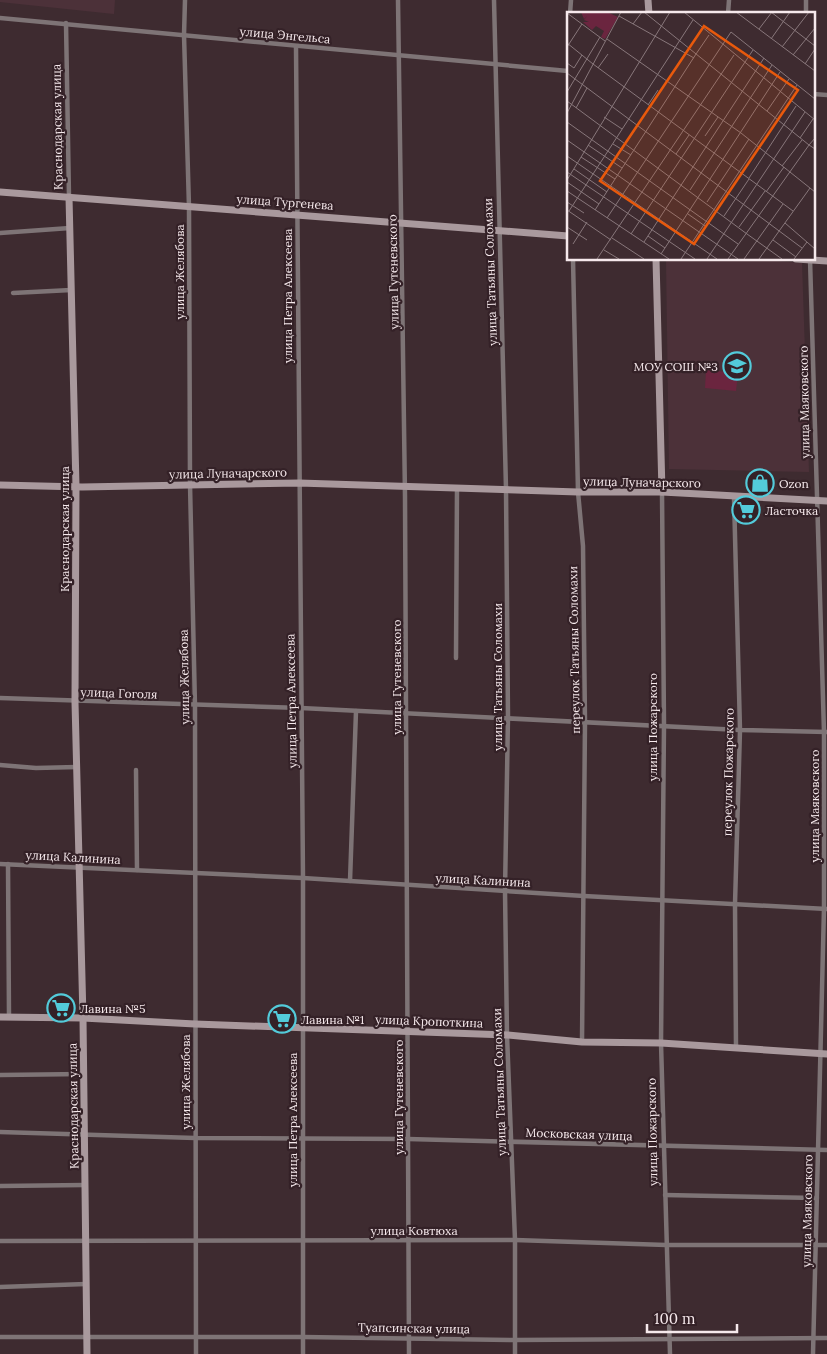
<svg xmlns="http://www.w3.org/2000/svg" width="827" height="1354" font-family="Lora,serif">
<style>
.built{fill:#4c3139}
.green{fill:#6b253f}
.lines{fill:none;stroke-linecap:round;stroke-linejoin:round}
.street{stroke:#7e7476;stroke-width:4.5}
.secondary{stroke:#a9999d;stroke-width:7}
.labels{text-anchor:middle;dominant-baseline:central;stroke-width:4.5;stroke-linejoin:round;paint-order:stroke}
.street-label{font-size:12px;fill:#f6e9ec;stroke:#342127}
.poi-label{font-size:12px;fill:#f6e9ec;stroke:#342127;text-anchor:start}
.inset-road{fill:none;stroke:#88777b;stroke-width:1}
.view{fill:#e8590c;fill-opacity:0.15;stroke:#e8590c;stroke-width:2.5}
.inset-edge{fill:none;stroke:#f6e9ec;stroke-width:2.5}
</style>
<rect width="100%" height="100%" fill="#3e2b30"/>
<g class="built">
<polygon points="0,0 115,0 114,14 0,2"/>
<polygon points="666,259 753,259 802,263 809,472 669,469"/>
</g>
<polygon class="green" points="706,370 738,373 736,391 705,388"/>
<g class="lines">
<g class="street">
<polyline points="185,0 184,35 189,207 190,484 195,706 196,1354"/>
<polyline points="398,0 405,496 409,1354"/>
<polyline points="494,0 506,489 508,717 505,891 507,1035 515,1240 515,1354"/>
<polyline points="570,14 571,0"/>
<polyline points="728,14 729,0"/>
<polyline points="806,14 806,0"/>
<polyline points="0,18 568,71"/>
<polyline points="66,23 69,197"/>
<polyline points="296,47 303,878 303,1354"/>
<polyline points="813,94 827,95"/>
<polyline points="0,233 70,228"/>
<polyline points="573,259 578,492 583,546 585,722 582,1042"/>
<polyline points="810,259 824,732 824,908 813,1354"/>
<polyline points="13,293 71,290"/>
<polyline points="662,492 664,725 661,1043 670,1354"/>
<polyline points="734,497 740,730 735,904 736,1048"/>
<polyline points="456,658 457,488"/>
<polyline points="0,698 301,708 740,730 827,732"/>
<polyline points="0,765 36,768 77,767"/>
<polyline points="136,770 137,870"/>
<polyline points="0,864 303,878 584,896 827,909"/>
<polyline points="8,864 9,1017"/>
<polyline points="350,881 356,711"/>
<polyline points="0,1075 84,1074"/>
<polyline points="0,1132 195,1138 408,1139 827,1150"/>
<polyline points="0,1186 85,1185"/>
<polyline points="665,1195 817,1198"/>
<polyline points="0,1241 515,1240 666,1245 827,1245"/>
<polyline points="0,1287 86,1284"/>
<polyline points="0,1337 303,1337 514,1340 827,1338"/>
</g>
<g class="secondary">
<polyline points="648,0 649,14"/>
<polyline points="0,192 568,236"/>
<polyline points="69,197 76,486 75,702 83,1018 87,1354"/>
<polyline points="656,259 662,492"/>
<polyline points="796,259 827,261"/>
<polyline points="0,485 82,487 299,483 578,492 662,492 827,501"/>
<polyline points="0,1017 83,1018 195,1024 507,1035 582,1042 661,1043 827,1054"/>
</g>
</g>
<defs>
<g id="school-ring" transform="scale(1.4375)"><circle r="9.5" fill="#342127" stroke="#53cbda" stroke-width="1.5"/><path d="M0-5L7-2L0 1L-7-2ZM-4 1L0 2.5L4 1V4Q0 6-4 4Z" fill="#53cbda"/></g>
<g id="shop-ring" transform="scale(1.4375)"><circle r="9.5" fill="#342127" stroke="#53cbda" stroke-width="1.5"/><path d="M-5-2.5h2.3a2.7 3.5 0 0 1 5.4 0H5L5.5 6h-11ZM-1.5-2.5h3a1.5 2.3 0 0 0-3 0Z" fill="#53cbda"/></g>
<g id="supermarket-ring" transform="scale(1.4375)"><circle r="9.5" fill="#342127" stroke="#53cbda" stroke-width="1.5"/><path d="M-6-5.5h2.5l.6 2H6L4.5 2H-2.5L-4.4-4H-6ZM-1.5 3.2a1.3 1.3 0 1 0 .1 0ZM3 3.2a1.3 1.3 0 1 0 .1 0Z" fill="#53cbda"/></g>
</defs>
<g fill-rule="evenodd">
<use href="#school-ring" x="737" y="366"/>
<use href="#shop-ring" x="760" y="483"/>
<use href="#supermarket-ring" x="746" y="510"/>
<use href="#supermarket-ring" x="61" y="1008"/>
<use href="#supermarket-ring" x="282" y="1019"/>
</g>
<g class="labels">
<g class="street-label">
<text transform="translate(285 35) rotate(5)">улица Энгельса</text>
<text transform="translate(57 127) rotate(-91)">Краснодарская улица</text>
<text transform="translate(285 202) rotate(4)">улица Тургенева</text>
<text transform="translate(179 272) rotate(-90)">улица Желябова</text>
<text transform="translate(393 272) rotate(-91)">улица Гутеневского</text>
<text transform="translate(490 272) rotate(-92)">улица Татьяны Соломахи</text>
<text transform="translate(287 296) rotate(-90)">улица Петра Алексеева</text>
<text transform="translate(804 402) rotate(-91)">улица Маяковского</text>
<text transform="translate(228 473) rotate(-1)">улица Луначарского</text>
<text transform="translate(642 482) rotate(1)">улица Луначарского</text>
<text transform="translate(64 529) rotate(-90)">Краснодарская улица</text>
<text transform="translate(574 650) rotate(-91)">переулок Татьяны Соломахи</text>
<text transform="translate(184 677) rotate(-91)">улица Желябова</text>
<text transform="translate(396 677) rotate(-90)">улица Гутеневского</text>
<text transform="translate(497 677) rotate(-90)">улица Татьяны Соломахи</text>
<text transform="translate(119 693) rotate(2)">улица Гоголя</text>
<text transform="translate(291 701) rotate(-91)">улица Петра Алексеева</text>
<text transform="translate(652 727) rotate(-90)">улица Пожарского</text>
<text transform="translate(728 772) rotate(-89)">переулок Пожарского</text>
<text transform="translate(814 806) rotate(-90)">улица Маяковского</text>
<text transform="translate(73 857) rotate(3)">улица Калинина</text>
<text transform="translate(483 880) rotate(3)">улица Калинина</text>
<text transform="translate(429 1021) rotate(2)">улица Кропоткина</text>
<text transform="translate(185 1082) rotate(-90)">улица Желябова</text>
<text transform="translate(499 1082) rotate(-92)">улица Татьяны Соломахи</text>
<text transform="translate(398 1097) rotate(-90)">улица Гутеневского</text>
<text transform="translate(73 1106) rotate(-91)">Краснодарская улица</text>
<text transform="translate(292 1120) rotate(-90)">улица Петра Алексеева</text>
<text transform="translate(652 1132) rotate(-91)">улица Пожарского</text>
<text transform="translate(579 1134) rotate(2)">Московская улица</text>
<text transform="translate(807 1211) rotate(-89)">улица Маяковского</text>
<text x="414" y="1230">улица Ковтюха</text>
<text transform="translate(414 1328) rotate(1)">Туапсинская улица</text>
</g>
<g class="poi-label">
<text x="718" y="366" text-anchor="end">МОУ СОШ №3</text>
<text x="779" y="483">Ozon</text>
<text x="765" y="510">Ласточка</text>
<text x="80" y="1008">Лавина №5</text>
<text x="301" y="1019">Лавина №1</text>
</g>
</g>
<g transform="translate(567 12)">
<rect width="248" height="248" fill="#3e2b30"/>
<path d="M14 0H40L51 5 38 27 34 25 37 19 29 14 25 18 16 10H22L17 8 20 4 17 7Z" fill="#6b253f"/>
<path class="inset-road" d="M77 0 242 133 161 247M117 0 248 108M169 0 248 59M204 0 248 34M0 1 38 29M52 4 127 46M66 12 75 0M192 17 205 0M40 27 174 121 248 180M204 27 223 0M0 31 26 52M0 35 15 12M215 35 242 0M129 42 142 23M226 43 248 16M0 51 7 56 15 43M26 52 226 199M238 52 248 37M31 56 41 42M0 61 235 236M0 80 33 25M0 89 180 222M81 93 91 78M9 96 20 76M200 99 222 67M0 101 54 0M37 105 55 117M0 110 171 232M138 124 151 105M233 126 246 107M248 126 242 133 248 137M0 128 171 247M59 131 71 113M46 132 64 143M21 133 55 156M109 142 122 123M0 144 150 247M14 145 48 167M215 154 235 128M7 157 40 180M0 160 128 247M182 166 229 94M0 168 103 0M0 170 32 192M123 178 205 53M0 179 102 247M199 180 217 155M0 190 17 201M140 190 182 127M0 198 44 228M28 198 129 42M2 199 126 8M121 202 138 214M157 204 182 167M40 206 164 20 248 87M218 211 248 237M0 215 20 228M172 215 198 179M64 222 186 38M180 222 215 247M81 224 98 236M45 226 77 247M206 228 229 245M77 230 197 46M6 232 20 210M37 238 52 247M94 242 213 60M30 247 167 43M114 247 230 73M140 247 238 100M177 247 216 192M192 247 243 176M227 247 240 230"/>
<path class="view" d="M137 14 231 78 127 232 33 169Z"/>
<rect width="248" height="248" class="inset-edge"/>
</g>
<path d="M647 1324v8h90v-8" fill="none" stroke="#f6e9ec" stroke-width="2.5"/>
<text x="654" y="1324" font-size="15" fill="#f6e9ec" stroke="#342127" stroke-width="4" paint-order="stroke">100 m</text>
</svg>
